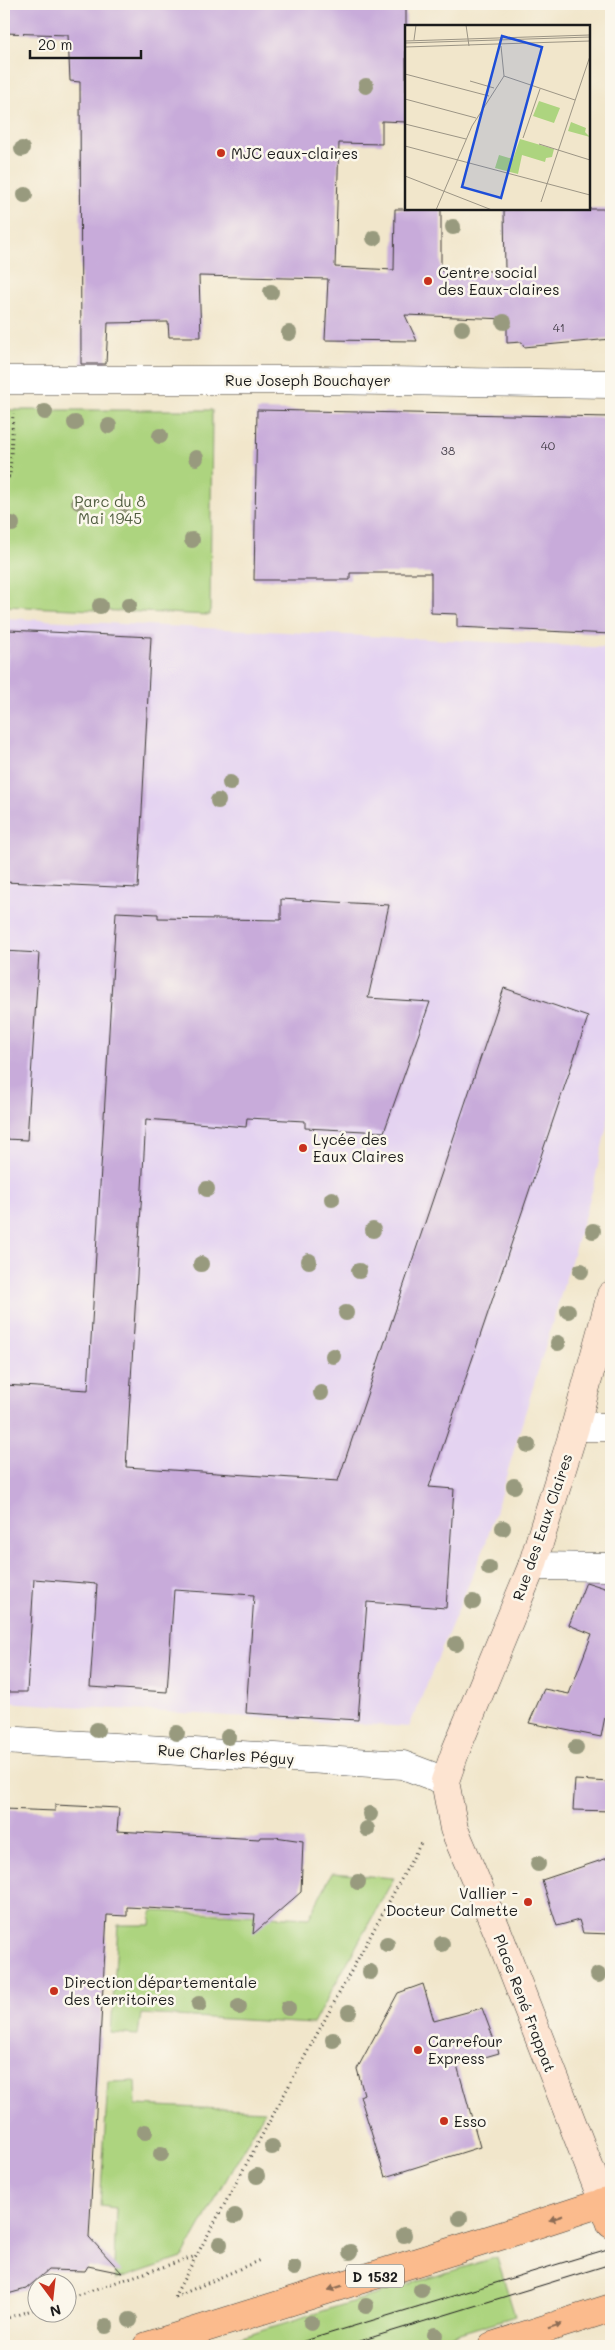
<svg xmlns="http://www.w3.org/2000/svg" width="615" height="2350" font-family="Mali,sans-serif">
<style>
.built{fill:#e4d3f1}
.green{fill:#add47f;stroke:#64784e}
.building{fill:#c8abda}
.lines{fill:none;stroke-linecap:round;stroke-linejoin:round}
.street-casing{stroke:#3c3a36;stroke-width:29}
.secondary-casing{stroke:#3c3a36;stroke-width:29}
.primary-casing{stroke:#3c3a36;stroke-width:29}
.path{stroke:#3c3a36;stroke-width:3;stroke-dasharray:1 4;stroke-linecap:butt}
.street{stroke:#fff;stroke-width:28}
.secondary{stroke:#fde4d1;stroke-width:28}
.primary{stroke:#fbbb8d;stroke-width:28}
.tram{stroke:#1c1c1c;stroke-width:1}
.tree{fill:#989a7e}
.oneway{fill:#8c6c54}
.poi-dot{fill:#c8321e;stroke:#fbf7ec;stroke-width:2}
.labels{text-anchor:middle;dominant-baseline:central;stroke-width:5;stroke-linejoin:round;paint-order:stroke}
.number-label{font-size:12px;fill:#47404c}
.shield{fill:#fbf7ec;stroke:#5f5e5a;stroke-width:1}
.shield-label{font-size:14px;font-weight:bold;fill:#1c1c1c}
.poi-label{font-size:15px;fill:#1c1c1c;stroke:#fbf7ec;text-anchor:start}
.street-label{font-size:15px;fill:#1c1c1c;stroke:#fbf7ec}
.park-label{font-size:15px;fill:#4f5c3f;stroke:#fbf7ec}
.inset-road{fill:none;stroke:#9c9585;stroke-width:1}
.view{fill:#1d4ed8;fill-opacity:0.15;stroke:#1d4ed8;stroke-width:2.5}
.inset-edge{fill:none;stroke:#1c1c1c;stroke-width:2.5}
</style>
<rect width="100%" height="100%" fill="#fbf7ec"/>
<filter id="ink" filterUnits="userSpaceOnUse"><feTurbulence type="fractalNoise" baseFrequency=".02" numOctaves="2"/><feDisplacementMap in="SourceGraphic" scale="10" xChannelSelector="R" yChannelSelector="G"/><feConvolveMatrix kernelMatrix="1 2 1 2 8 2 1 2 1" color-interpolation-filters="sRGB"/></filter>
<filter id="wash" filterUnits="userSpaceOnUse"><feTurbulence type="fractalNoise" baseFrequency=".0096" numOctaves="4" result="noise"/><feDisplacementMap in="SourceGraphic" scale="20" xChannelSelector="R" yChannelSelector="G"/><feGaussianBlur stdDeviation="1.12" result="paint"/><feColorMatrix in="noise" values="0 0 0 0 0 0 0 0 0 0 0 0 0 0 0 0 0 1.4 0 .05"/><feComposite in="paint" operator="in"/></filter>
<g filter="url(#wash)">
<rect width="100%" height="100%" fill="#f1e6cb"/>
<polygon class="built" points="4,618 611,648 611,1107 593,1188 486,1543 409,1727 4,1702"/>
<g class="green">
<polygon points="4,410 212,410 210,615 4,606"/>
<polygon points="332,1873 394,1878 313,2024 141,2014 138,2035 111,2033 118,1925 151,1925 152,1911 309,1918"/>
<polygon points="135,2081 136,2105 265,2111 182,2258 116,2280 114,2268 116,2208 100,2206 108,2082"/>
<polygon points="497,2257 515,2316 417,2346 210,2346"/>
</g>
<g id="blocks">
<g class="building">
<polygon points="4,4 406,4 406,122 382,121 382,144 339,143 335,267 394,270 395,209 441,209 441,271 505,271 504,209 611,209 611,339 524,347 522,342 507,343 507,319 405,315 417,341 325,340 328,279 199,276 201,337 169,337 168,322 108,323 106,364 81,364 80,82 70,81 68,35 4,33"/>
<polygon points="257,410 611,417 611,634 457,627 457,614 431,613 431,573 350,573 350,580 254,580"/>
<polygon points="9,630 151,637 138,888 4,882 4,736"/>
<polygon points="281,899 389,905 368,998 430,1002 384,1132 305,1128 305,1121 247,1118 246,1127 146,1119 126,1467 338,1481 504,988 588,1017 429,1487 454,1489 446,1608 367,1602 358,1720 246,1713 254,1595 174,1590 167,1692 90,1687 97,1584 34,1579 27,1692 4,1692 4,1385 88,1390 116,912 158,914 158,918 281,920"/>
<polygon points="4,951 39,953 27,1140 4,1139"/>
<polygon points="586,1582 611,1590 611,1686 601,1737 529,1723 544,1689 569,1694 592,1634 569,1625"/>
<polygon points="575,1780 611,1782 611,1811 573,1810"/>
<polygon points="55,1805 119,1808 117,1831 259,1839 260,1837 275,1837 303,1841 301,1892 253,1934 255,1914 127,1907 127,1916 107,1915 89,2237 122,2273 88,2266 85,2271 48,2270 26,2289 4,2295 4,1809 55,1811"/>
<polygon points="611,1857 611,1934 583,1933 579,1920 557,1926 542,1880"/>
<polygon points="423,1984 434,2021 482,2008 499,2053 457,2065 480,2147 385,2177 360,2096 364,2094 357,2069 398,1993"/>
</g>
</g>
</g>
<g filter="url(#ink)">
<use href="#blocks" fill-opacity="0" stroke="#3c3a36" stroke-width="1"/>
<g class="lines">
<g class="street-casing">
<g id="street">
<polyline points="4,380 314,380 611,384"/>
<polyline points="575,1427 611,1427"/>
<polyline points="532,1566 611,1567"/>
<polyline points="4,1740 403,1765 445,1781"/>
</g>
</g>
<g class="secondary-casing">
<polyline id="secondary" points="603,2202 499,1935 454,1829 445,1781 456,1750 532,1566 575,1427 611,1295"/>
</g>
<g class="primary-casing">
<g id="primary">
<polyline points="603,2202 611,2224"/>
<polyline points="147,2346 507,2234 611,2200"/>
<polyline points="492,2346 611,2308"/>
</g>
</g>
<g class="path">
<polyline points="4,476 10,477 13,413"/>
<polyline points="174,2297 422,1841"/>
<polyline points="175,2297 260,2260"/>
<polyline points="68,2298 193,2257"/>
<polyline points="4,2319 38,2308"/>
</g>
<use href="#street" class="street"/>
<use href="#secondary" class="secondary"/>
<use href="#primary" class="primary"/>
<g class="tram">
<polyline points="288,2346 611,2248"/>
<polyline points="344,2346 611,2264"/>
</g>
</g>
<g class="tree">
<circle cx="366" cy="86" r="8"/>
<circle cx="22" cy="149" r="8"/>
<circle cx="25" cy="195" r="8"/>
<circle cx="453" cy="227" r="8"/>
<circle cx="374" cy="238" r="8"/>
<circle cx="271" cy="292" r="8"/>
<circle cx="504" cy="322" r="8"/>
<circle cx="462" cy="328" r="8"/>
<circle cx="289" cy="333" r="8"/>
<circle cx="45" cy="412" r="8"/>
<circle cx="75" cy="423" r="8"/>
<circle cx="109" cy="426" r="8"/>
<circle cx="160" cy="436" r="8"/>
<circle cx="196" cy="458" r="8"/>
<circle cx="79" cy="502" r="8"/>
<circle cx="124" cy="505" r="8"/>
<circle cx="12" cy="524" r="8"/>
<circle cx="192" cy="540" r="8"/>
<circle cx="129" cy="605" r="8"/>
<circle cx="100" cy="606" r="8"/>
<circle cx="230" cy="783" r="8"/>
<circle cx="218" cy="801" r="8"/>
<circle cx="207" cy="1189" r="8"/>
<circle cx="332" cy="1199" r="8"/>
<circle cx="373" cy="1230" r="8"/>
<circle cx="593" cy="1231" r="8"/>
<circle cx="309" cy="1261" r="8"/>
<circle cx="201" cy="1264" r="8"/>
<circle cx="359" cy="1271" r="8"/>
<circle cx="581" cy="1271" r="8"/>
<circle cx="568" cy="1311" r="8"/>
<circle cx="346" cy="1313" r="8"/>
<circle cx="558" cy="1343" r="8"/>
<circle cx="333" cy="1356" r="8"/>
<circle cx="321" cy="1393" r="8"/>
<circle cx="528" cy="1445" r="8"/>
<circle cx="514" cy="1486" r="8"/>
<circle cx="503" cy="1528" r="8"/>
<circle cx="489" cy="1568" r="8"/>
<circle cx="473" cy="1602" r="8"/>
<circle cx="456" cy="1644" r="8"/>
<circle cx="97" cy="1730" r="8"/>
<circle cx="177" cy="1733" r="8"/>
<circle cx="228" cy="1737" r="8"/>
<circle cx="576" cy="1748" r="8"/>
<circle cx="370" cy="1814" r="8"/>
<circle cx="367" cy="1829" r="8"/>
<circle cx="538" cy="1864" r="8"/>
<circle cx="358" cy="1882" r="8"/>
<circle cx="387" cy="1944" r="8"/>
<circle cx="442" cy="1944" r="8"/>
<circle cx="370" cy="1972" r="8"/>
<circle cx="598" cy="1975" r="8"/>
<circle cx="199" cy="2004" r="8"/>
<circle cx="239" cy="2007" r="8"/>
<circle cx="288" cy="2008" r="8"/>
<circle cx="349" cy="2012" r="8"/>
<circle cx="333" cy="2040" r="8"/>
<circle cx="145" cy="2132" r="8"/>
<circle cx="272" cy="2147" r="8"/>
<circle cx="161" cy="2154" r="8"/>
<circle cx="257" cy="2176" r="8"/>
<circle cx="235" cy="2216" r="8"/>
<circle cx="460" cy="2218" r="8"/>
<circle cx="404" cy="2235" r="8"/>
<circle cx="220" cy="2244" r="8"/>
<circle cx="350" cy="2252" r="8"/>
<circle cx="294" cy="2268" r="8"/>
<circle cx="421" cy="2290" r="8"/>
<circle cx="366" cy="2306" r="8"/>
<circle cx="130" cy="2320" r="8"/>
<circle cx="311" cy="2323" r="8"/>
<circle cx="106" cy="2326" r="8"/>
<circle cx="435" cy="2335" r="8"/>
</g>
<defs><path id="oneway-solid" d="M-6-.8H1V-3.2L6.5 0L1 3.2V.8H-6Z" transform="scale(1.25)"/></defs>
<g class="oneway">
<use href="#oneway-solid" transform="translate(556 2218) rotate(161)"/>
<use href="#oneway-solid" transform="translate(335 2288) rotate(163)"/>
<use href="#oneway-solid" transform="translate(555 2326) rotate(-18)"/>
</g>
</g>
<g class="poi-dot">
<circle cx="221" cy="153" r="5"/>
<circle cx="428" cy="281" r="5"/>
<circle cx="303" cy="1148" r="5"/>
<circle cx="528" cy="1902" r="5"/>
<circle cx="54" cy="1991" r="5"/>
<circle cx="418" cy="2050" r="5"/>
<circle cx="444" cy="2121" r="5"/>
</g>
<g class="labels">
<g class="number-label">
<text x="559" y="327">41</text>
<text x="548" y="445">40</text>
<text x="448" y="450">38</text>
</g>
<rect class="shield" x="346" y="2264.5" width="58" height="23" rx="4"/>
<g class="shield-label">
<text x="375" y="2276">D 1532</text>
</g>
<g class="poi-label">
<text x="231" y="153">MJC eaux-claires</text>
<text x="438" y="272">Centre social<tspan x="438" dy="17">des Eaux-claires</tspan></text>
<text x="313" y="1139">Lycée des<tspan x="313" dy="17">Eaux Claires</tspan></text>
<text x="518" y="1893" text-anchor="end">Vallier -<tspan x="518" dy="17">Docteur Calmette</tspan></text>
<text x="64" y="1982">Direction départementale<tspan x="64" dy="17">des territoires</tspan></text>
<text x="428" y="2041">Carrefour<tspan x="428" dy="17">Express</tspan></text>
<text x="454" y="2121">Esso</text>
</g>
<g class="street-label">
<text x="308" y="380">Rue Joseph Bouchayer</text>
<text transform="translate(542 1527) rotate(-71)">Rue des Eaux Claires</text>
<text transform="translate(226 1754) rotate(4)">Rue Charles Péguy</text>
<text transform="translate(525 2003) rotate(69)">Place René Frappat</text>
</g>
<g class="park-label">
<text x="110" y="501">Parc du 8<tspan x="110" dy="17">Mai 1945</tspan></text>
</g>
</g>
<g transform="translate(405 25)">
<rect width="185" height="185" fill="#f1e6cb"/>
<path d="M134 76 155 83 149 98 128 91ZM166 97 181 103 180 107 185 112 163 106ZM115 114 149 124 147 132 141 133 140 137 117 130 113 149 90 143 94 130 108 134Z" fill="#add47f"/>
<path class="inset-road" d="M61 0 64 21M9 15 11 0M0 16 185 10M0 18 185 12M96 21 99 51M0 22 185 16M0 49 84 71M99 51 170 75M65 56 89 63M0 74 71 93M0 99 61 114M118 113 135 64M134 119 185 135M0 121 185 170M0 151 87 185M136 177 185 31M31 185 67 101 99 51"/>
<path class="view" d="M97 11 137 22 96 173 57 162Z"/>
<rect width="185" height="185" class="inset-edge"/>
</g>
<rect width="615" height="2350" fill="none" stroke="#fbf7ec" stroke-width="20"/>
<g transform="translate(52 2298) rotate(165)"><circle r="24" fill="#fbf7ec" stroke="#a29f99"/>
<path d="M0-4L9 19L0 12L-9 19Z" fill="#c8321e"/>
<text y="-8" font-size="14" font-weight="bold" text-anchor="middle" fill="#1c1c1c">N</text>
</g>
<path d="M30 50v8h111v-8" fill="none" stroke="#1c1c1c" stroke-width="2.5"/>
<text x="38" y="50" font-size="15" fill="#1c1c1c" stroke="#fbf7ec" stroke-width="4" paint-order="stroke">20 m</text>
</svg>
